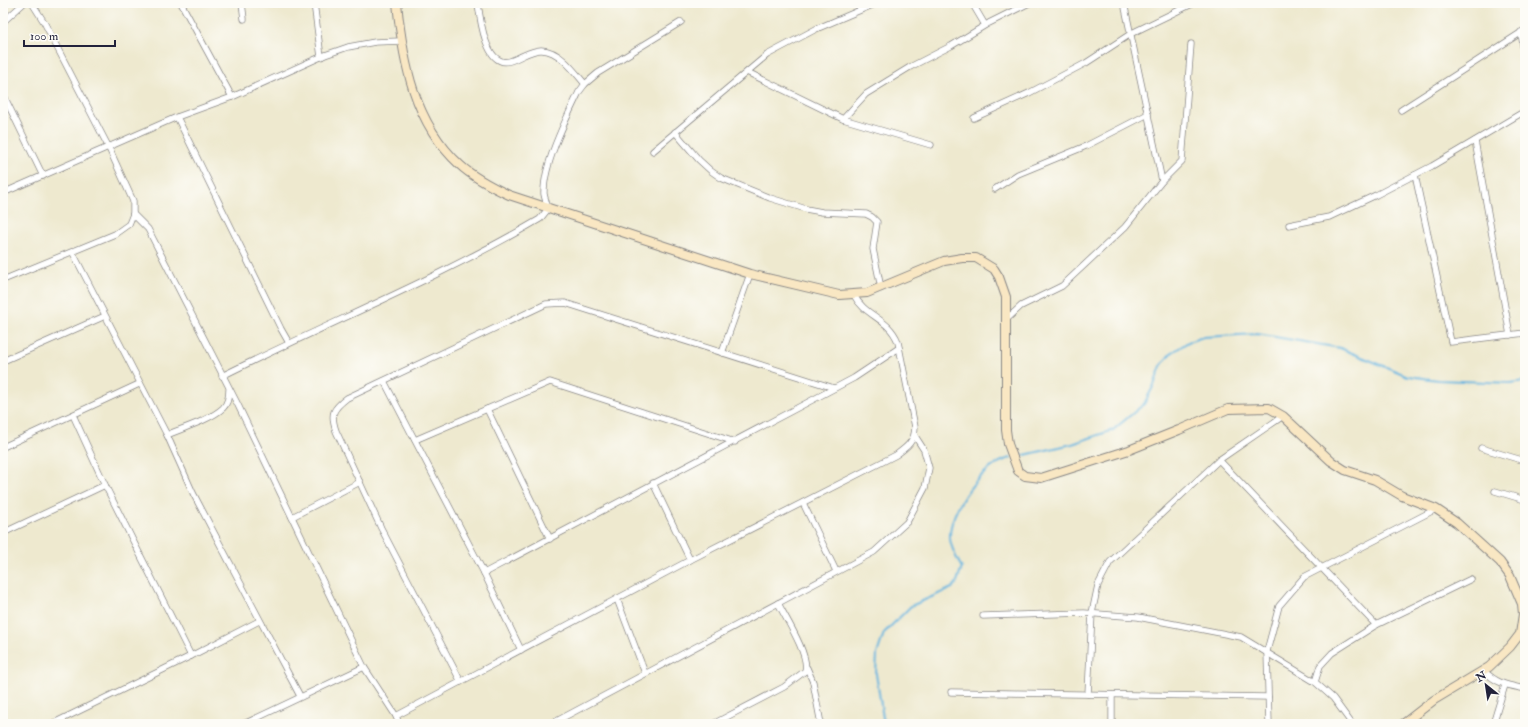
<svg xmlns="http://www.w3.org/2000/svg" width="1528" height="727" font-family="'IM FELL Double Pica',serif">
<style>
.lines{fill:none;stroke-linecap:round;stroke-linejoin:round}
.stream{stroke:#65b5e0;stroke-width:2}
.street-casing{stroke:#888685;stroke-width:7}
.secondary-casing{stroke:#888685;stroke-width:10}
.street{stroke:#fff;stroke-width:5.5}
.secondary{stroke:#f9e7c3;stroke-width:8}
</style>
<rect width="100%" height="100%" fill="#fdfcf7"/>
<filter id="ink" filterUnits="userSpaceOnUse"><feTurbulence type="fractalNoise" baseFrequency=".025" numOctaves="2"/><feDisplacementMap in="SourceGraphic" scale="8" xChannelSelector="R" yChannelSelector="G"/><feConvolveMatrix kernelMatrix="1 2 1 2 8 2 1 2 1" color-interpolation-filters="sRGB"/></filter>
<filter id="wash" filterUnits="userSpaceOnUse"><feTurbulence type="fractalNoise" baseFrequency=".012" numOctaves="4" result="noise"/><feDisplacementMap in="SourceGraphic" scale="16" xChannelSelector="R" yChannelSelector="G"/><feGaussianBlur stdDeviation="0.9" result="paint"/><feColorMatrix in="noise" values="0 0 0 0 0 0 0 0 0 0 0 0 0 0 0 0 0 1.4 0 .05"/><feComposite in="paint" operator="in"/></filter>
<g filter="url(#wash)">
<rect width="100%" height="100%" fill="#eee9cf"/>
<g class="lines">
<g class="stream">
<polyline points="1016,457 1072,444 1113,430 1144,404 1154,385 1161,366 1170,354 1188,342 1203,337 1257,334 1340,348 1408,376 1438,380 1511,383 1525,381"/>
<path d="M884 724 876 674 877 654 884 633 911 606 952 588 956 584 962 568C957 559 951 549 950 539 948 510 982 464 1011 458"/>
</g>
</g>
</g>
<g filter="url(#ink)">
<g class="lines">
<g class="street-casing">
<g id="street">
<polyline points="181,3 232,97"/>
<polyline points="242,3 244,19"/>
<polyline points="314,3 321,57"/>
<path d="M478 3C480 19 486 68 510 61 520 58 532 49 542 50 560 51 574 71 585 84"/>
<polyline points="972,3 985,25"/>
<polyline points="3,22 24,3"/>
<polyline points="1521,32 1525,59"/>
<polyline points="747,72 843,119 931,145"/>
<polyline points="3,94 43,176"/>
<polyline points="1401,110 1525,30"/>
<polyline points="177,117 281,329 289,343"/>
<polyline points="974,118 1029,93 1086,63 1132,33 1194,3"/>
<polyline points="843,119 866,94 910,67 951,46 989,23 1029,3"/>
<polyline points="675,132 699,160 711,171 721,178 770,198 806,209 822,212 866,214 872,217 877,222 873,249 881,288"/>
<polyline points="1475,141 1510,335"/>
<polyline points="653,151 767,55 816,29 877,3"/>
<polyline points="1415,175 1451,342 1525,333"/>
<polyline points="1162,181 1182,161 1191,44"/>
<polyline points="995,189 1018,174 1086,146 1148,114"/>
<polyline points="3,193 177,117 232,97 325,55 348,47 375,42 401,41"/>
<polyline points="133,214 148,229 237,403 364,667 396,716 399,724"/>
<polyline points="1289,225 1329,217 1376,195 1432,166 1525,111"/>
<polyline points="73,253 167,435 193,493 300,696"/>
<polyline points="3,280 115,234 129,224 133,214 133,201 108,146 44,22 32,3"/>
<polyline points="1007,319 1021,306 1062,286 1125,227 1162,181 1124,3"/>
<polyline points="722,353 750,274"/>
<polyline points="3,361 105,316"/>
<path d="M222 376C328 323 438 279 540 219L548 209C547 204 545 199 544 194 543 165 566 119 579 92L585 84 598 73 681 22"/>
<polyline points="384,381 484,573 521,650"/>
<polyline points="487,409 550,539"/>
<polyline points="73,415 105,485 191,656"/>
<path d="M167 435C183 428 210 420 223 408 228 403 229 396 229 390"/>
<polyline points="415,440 550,382 735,442"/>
<polyline points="3,447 139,384"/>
<polyline points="1481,448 1525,461"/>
<polyline points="1219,460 1376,625"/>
<polyline points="653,483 690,560"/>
<polyline points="1495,491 1525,500"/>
<polyline points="803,503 836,571"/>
<polyline points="292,517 360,482"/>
<polyline points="3,533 105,485"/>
<polyline points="484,573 854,378 899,348"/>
<polyline points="617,599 645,673"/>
<polyline points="983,616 1084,613 1138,617 1241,637 1315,682 1333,698 1352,724"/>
<polyline points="807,668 813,682 821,724"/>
<path d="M1483 670C1497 684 1507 685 1525 689"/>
<path d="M461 682 381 528 336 431C330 413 333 409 347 398L546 304 565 303 834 388"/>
<polyline points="1315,682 1320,666 1332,653 1376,625 1471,579"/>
<polyline points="951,692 1268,697"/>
<polyline points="1088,694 1092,613 1098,585 1110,562 1219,460 1283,416"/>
<path d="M396 716 690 560 896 455C907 447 915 441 915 427L898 342C889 318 864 316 854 295"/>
<polyline points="52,724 191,656 259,621"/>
<polyline points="244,724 364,667"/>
<polyline points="551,724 874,552 907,522 925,488 929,468 924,450 915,436"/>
<path d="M713 724 784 687 805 671C810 656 785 617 778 603"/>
<polyline points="1112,724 1112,695"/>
<polyline points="1269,724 1267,651 1279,606 1304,577 1436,509"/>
<polyline points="1493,724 1505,685"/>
</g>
</g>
<g class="secondary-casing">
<path id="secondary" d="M397 3C403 62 414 123 460 165 474 178 492 187 509 195L750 274 839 295 867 293 944 261 962 258H976L994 269 999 277 1006 297V430L1008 444 1018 471 1025 476 1041 478 1129 450 1179 430 1228 409 1269 408 1283 416 1331 461 1345 470 1375 480 1402 496 1436 509 1457 523 1500 562 1510 576 1522 604 1523 614 1520 634 1510 647 1489 667 1434 700 1403 724"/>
</g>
<use href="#street" class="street"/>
<use href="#secondary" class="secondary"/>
</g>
</g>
<rect width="1528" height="727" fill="none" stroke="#fdfcf7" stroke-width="16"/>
<g transform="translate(1486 685) rotate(330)" stroke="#fdfcf7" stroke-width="3" paint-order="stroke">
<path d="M0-3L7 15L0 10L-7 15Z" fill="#22223b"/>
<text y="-6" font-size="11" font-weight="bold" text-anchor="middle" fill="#22223b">N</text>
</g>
<path d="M24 40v6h91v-6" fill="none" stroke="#22223b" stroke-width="2"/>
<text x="30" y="40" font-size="12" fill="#22223b" stroke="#fdfcf7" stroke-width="3" paint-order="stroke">100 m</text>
</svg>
